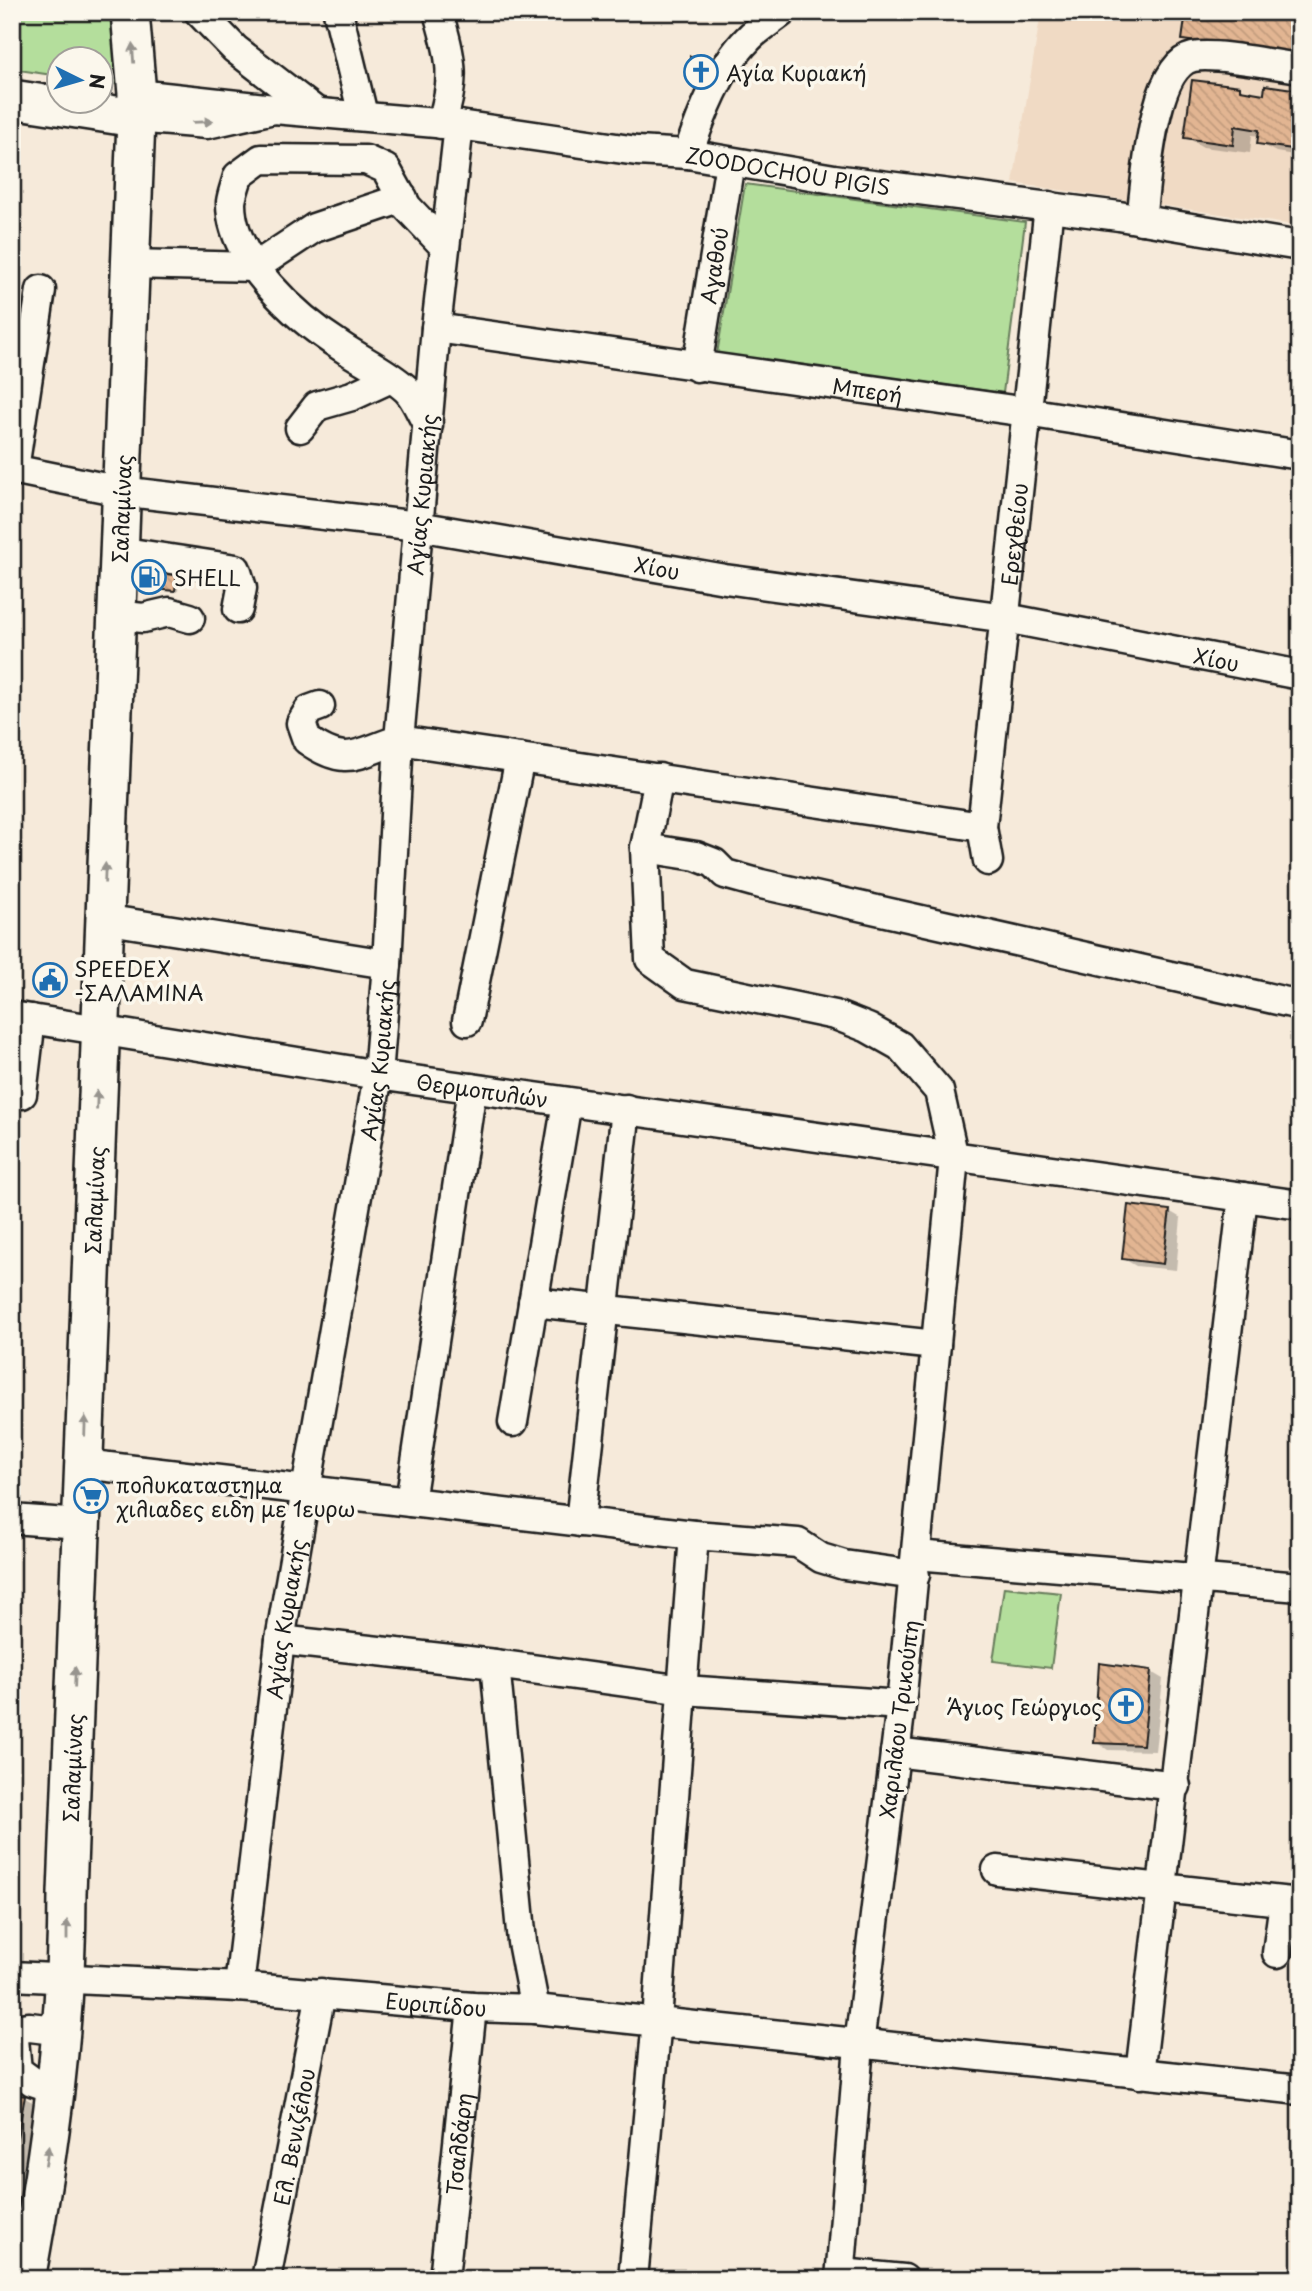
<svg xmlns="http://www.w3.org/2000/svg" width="1312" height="2291" font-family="'Playpen Sans',sans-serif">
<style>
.built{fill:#f0dac4}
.green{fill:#b4de9c;stroke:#687d5c;stroke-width:2}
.shadow{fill:#0003}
.building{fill:url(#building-back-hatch);stroke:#1c1c1c;stroke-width:2}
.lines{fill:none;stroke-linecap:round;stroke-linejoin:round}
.minor-casing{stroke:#1c1c1c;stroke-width:33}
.major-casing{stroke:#1c1c1c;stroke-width:42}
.minor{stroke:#fbf7ec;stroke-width:28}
.major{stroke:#fbf7ec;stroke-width:37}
.oneway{fill:#97948e}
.labels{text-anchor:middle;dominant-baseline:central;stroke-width:7;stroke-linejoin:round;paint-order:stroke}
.poi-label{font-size:21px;fill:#1c1c1c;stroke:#fbf7ec;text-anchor:start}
.street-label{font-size:21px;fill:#1c1c1c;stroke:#fbf7ec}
</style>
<defs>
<pattern id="building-back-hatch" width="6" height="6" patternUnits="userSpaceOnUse" patternTransform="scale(1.75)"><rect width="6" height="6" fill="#e2b592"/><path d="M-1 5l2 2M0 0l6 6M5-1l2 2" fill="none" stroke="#c19b7d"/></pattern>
</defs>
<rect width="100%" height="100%" fill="#f6eada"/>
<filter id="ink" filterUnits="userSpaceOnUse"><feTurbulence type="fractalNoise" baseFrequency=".0143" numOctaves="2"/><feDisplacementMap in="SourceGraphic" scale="14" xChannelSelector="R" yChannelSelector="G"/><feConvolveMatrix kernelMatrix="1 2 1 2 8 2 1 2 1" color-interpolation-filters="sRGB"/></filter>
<g filter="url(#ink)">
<polygon class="built" points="1041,12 1300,12 1300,226 1013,183"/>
<g class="green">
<polygon points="12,12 111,12 119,76 115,84 102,81 102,60 60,60 59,76 12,69"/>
<polygon points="745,184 1025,222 1003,393 717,354"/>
<polygon points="1004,1587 1061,1593 1051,1668 993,1661"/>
</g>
<g class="shadow">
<polygon points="708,58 712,60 714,78 692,79"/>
<polygon points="1240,88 1249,93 1266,96 1300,92 1300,156 1276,152 1259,143 1260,136 1252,135 1250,153 1203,147 1186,137"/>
<polygon points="176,573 179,575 178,592 135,586"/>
<polygon points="1169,1211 1181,1218 1176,1270 1136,1266 1124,1259"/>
<polygon points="1151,1672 1163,1679 1155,1751 1108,1750 1096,1742"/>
<polygon points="12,2095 25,2098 42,2107 21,2214 12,2213"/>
</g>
<g class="building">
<polygon points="1186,12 1300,12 1300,55 1182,40"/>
<polygon points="690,56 709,56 711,77 690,80"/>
<polygon points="1192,80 1240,86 1240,90 1264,94 1265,85 1300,90 1300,150 1257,144 1259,130 1235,126 1233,145 1184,138"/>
<polygon points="135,568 177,571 175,591 133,587"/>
<polygon points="1128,1205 1170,1210 1163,1264 1122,1259"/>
<polygon points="1099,1663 1151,1670 1143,1745 1094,1743"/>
<polygon points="12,2093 25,2096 12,2164"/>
</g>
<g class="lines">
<g class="minor-casing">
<g id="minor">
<polyline points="199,12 235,49 314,110"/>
<polyline points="338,12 363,115"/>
<path d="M438 12C451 58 457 78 441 124"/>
<path id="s1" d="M274 109 459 125 637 151 688 154 834 179 1119 216 1300 246"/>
<polyline points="135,118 207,124 274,109 137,94"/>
<path d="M688 154C701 116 719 68 748 39 757 29 771 21 782 12"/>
<path d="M1141 220C1146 185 1151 66 1193 57 1216 52 1274 65 1300 68"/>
<polyline points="129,264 255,267 314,228 403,198"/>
<path id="s2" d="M436 328 1026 412 1300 455"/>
<path id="s3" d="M697 367 730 162"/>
<path d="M428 425C421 414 415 397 406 389 387 372 363 361 342 347 298 319 230 260 231 202 232 194 236 184 238 176L261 159 366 160 386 169 407 207 445 247"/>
<polyline points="300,428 317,406 352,396 391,378"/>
<path id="s4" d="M12 469 120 491 418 526 725 579 1006 618 1300 675"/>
<polyline points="14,469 41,290"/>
<polyline points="118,551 236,569 242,588 238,609"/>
<polyline points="116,615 143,618 169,612 190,618"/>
<path d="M320 706 309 710 301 723 307 740C348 769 358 752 399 740L982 827"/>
<polyline points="659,778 645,848 650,959 685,984 835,1015 868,1028 900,1046 939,1091 954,1158 901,1705 859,2045 840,2279"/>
<polyline points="645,848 696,856 714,863 725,874 761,884 1300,1005"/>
<path id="s5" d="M988 861 982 827 1049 206"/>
<polyline points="103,919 387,964"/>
<path id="s6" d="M12 1016 378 1075 1300 1205"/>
<polyline points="467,1021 520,758"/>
<polyline points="22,1094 31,1019"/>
<polyline points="533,1302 936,1345"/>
<polyline points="513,1422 567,1102"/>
<polyline points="83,1464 694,1535 798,1543 821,1558 844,1565 915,1575"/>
<polyline points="410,1502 472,1088"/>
<polyline points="12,1519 81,1524"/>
<polyline points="580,1522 626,1109"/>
<polyline points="916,1555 1300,1587"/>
<polyline points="280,1640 495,1664 684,1690 901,1705"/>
<polyline points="495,1664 522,1942 535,2009"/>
<polyline points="895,1752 1176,1786"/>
<polyline points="997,1870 1300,1903"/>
<polyline points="1277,1953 1284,1902"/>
<path id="s7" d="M12 1976 239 1987 472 2007 535 2009 1300 2090"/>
<path id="s8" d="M239 1987 280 1640 378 1075 387 964 399 740 436 328 459 125"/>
<polyline points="1140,2074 1243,1197"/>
<polyline points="56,2089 32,2081 17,2070 13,2029 30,2027 62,2031"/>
<polyline points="841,2273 904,2279"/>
<path id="s9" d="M266 2279 321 1993"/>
<path id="s10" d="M444 2279 472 2007"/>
<polyline points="633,2279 657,2020 694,1535"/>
</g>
</g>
<g class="major-casing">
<g id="major">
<polyline points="12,99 135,118"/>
<path id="s11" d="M26 2279C50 2150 67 2023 67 1893L137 94 130 12"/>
</g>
</g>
<use href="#minor" class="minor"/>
<use href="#major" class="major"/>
</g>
<defs><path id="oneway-solid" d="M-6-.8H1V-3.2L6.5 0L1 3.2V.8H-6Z" transform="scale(1.75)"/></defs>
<g class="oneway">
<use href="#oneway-solid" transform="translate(133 53) rotate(-94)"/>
<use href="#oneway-solid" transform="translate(203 122) rotate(-2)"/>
<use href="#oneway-solid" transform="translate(105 873) rotate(-88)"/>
<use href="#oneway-solid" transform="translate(97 1100) rotate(-88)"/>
<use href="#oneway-solid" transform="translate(85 1426) rotate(-88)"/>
<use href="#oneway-solid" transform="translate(75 1677) rotate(-88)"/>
<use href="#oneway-solid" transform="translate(67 1930) rotate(-90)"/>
<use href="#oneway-solid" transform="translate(47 2156) rotate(-81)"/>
</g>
</g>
<defs>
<g id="church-ring" transform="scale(1.75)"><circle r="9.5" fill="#fbf7ec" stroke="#1f6fb2" stroke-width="1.5"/><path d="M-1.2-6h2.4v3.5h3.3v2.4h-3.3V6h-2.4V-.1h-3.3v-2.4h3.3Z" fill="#1f6fb2"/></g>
<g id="fuel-ring" transform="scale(1.75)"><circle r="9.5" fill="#fbf7ec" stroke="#1f6fb2" stroke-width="1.5"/><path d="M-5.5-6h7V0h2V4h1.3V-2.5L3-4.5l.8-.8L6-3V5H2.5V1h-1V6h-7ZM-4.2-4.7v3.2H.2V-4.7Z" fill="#1f6fb2"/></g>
<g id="civic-ring" transform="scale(1.75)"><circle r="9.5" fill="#fbf7ec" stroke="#1f6fb2" stroke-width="1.5"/><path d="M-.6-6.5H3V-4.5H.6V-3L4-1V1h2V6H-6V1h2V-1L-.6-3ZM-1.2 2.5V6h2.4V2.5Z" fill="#1f6fb2"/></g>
<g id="supermarket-ring" transform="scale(1.75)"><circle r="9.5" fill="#fbf7ec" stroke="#1f6fb2" stroke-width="1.5"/><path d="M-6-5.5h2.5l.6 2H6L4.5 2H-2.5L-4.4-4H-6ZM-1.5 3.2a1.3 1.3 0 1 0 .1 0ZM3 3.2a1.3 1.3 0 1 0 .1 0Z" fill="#1f6fb2"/></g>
</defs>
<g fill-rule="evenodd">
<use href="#church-ring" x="701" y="72"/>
<use href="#fuel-ring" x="149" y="577"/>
<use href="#civic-ring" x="50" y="980"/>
<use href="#supermarket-ring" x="91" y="1496"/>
<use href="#church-ring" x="1126" y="1706"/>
</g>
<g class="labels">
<g class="poi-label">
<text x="726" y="72">Αγία Κυριακή</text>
<text x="174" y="577">SHELL</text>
<text x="74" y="968">SPEEDEX<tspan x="74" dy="24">-ΣΑΛΑΜΙΝΑ</tspan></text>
<text x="116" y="1484">πολυκαταστημα<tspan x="116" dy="24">χιλιαδες ειδη με 1ευρω</tspan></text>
<text x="1102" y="1706" text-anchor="end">Άγιος Γεώργιος</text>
</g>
<g class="street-label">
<text stroke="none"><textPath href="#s1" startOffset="518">ZOODOCHOU PIGIS</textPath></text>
<text stroke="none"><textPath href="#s3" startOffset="103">Αγαθού</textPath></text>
<text stroke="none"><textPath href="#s2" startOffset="436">Μπερή</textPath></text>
<text stroke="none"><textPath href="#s8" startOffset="1505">Αγίας Κυριακής</textPath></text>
<text stroke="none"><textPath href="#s11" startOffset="1774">Σαλαμίνας</textPath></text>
<text stroke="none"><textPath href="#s5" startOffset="329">Ερεχθείου</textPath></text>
<text stroke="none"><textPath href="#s4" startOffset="653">Χίου</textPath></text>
<text stroke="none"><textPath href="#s4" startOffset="1220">Χίου</textPath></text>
<text stroke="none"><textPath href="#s8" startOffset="938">Αγίας Κυριακής</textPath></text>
<text stroke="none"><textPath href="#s6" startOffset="476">Θερμοπυλών</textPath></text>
<text stroke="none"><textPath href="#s11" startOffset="1082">Σαλαμίνας</textPath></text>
<text stroke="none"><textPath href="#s8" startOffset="371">Αγίας Κυριακής</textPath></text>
<text transform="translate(898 1719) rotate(-83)">Χαριλάου Τρικούπη</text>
<text stroke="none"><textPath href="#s11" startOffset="514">Σαλαμίνας</textPath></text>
<text stroke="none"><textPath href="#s7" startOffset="425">Ευριπίδου</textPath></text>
<text stroke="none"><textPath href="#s9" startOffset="145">Ελ. Βενιζέλου</textPath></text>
<text stroke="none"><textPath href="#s10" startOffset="136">Τσαλδάρη</textPath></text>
</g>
</g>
<rect width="1312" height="2291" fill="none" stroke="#fbf7ec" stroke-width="42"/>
<rect x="21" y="21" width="1270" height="2249" fill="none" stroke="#1c1c1c" stroke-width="2.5" filter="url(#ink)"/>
<g transform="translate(80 80) rotate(95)"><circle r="33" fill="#fbf7ec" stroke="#a29f99" stroke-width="2"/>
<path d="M0-5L12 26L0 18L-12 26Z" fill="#1f6fb2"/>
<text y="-10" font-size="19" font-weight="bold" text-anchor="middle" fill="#1c1c1c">N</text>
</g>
</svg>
